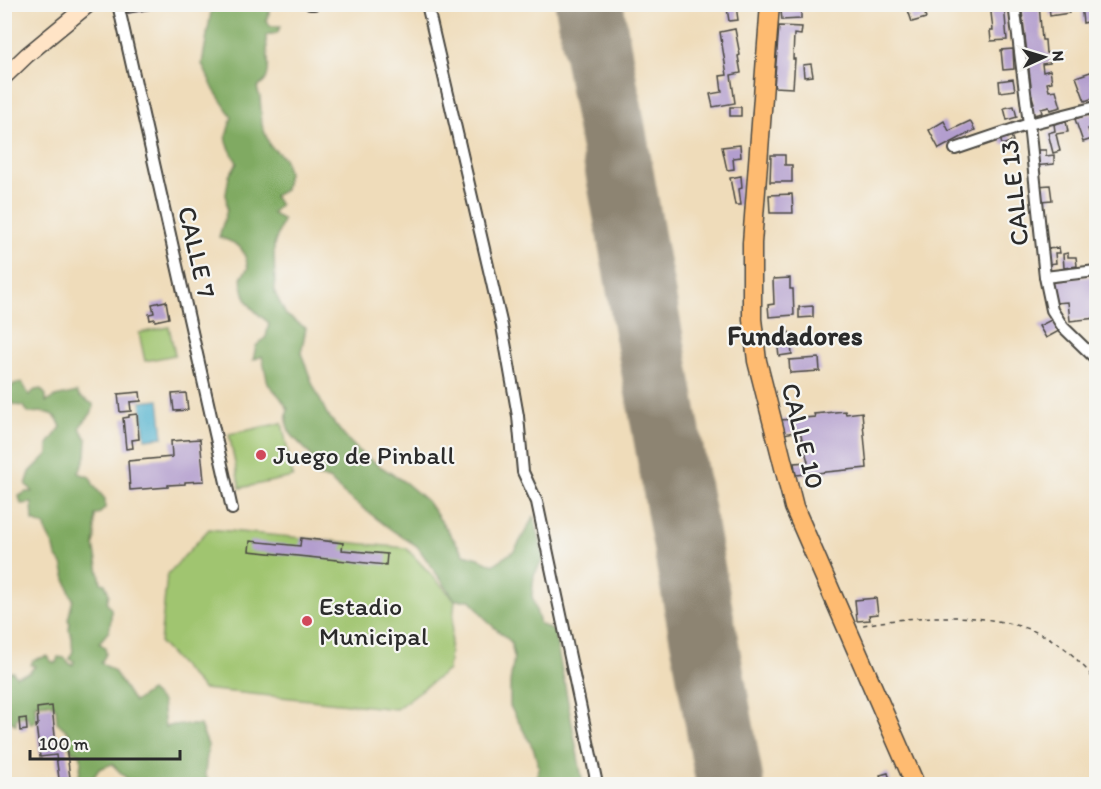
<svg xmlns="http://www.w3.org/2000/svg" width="1101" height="789" font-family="Itim,sans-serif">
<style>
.green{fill:#a0c570;stroke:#66784e;stroke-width:1.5}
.forest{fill:#80aa62;stroke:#566a46;stroke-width:1.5}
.water{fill:#4fb1ce;stroke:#3d6e7c;stroke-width:1.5}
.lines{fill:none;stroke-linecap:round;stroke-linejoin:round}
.runway{stroke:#8d8472;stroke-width:68}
.building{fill:#b39ece}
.street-casing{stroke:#484640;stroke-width:14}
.secondary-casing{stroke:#484640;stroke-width:18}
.primary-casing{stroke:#484640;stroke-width:21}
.path{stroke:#484640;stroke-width:1.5;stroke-dasharray:4.5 4.5;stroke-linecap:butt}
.street{stroke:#fff;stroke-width:10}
.secondary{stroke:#ffe4c6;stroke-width:15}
.primary{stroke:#febb71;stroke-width:18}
.poi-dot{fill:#d1495b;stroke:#f6f6f2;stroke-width:2}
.labels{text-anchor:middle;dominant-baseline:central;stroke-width:4.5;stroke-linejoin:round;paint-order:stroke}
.street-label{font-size:26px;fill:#2b2b2b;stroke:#f6f6f2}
.poi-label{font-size:26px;fill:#2b2b2b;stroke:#f6f6f2;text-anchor:start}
.neighbourhood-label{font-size:27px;font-weight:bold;fill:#2b2b2b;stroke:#f6f6f2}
</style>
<rect width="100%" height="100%" fill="#f6f6f2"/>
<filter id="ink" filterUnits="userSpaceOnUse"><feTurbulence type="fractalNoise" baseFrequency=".0167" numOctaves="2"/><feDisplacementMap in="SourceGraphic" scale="12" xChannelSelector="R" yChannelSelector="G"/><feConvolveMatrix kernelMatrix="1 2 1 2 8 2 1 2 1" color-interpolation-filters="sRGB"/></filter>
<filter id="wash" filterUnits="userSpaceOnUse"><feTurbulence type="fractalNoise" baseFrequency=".008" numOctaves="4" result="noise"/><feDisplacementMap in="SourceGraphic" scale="24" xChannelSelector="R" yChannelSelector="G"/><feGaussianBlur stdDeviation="1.35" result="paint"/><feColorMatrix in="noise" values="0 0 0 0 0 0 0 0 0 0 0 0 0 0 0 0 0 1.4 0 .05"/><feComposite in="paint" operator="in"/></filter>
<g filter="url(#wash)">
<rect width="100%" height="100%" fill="#efdcba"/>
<g class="green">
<polygon points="169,327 175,355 145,361 139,333"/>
<polygon points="282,423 293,477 240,488 229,434"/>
<polygon points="209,529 406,548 455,600 448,670 396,709 203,689 160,643 167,575"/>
</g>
<g class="forest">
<path d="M218 4 273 5 266 20 270 26H281L277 33 266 35C266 47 272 71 265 81 263 84 260 85 257 88L260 97 262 125 270 146 284 158 288 172 285 190 274 196 280 205 272 213 283 220 274 245 275 293 286 315 306 328 301 353 313 385 327 414 345 437 363 455 406 483 427 501 464 554 479 558 493 565 515 550 534 516 544 558 534 575 532 596 540 624 554 631 565 686 583 784H536L539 768 534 750 510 706V683L514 657 511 642 488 622 471 600H455L417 546 393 531 344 494 329 479 317 477C316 473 317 467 315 463 306 441 280 439 288 409L280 397 268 384 262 356 253 360 256 346 266 337 269 323C250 308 244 303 241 278L248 268C244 246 239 244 219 237L227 210 226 194 229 176 237 163C225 139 223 143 232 117L214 90 202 64 212 6Z"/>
<path d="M22 382 29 395 35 390 41 389 46 395V402L55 397 77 392 80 397 93 404C94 416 85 418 80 427L82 432 87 439 86 456 79 473 90 477 94 486 105 499V508L100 513 95 515C94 524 96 536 94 545L101 583 105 584 109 594 107 602 111 609V619L109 631 99 643 105 647 106 654 101 663 114 671 134 702 150 691 162 702 165 727 174 725H200L208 745 205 774 210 784H132L112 764 99 769 94 777 87 780V784H80C76 774 84 764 80 754L72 752 67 741 69 733 57 722 56 708 50 703 35 704 36 721 31 724 26 716 18 717 16 719V725L10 721 5 724V672H13L16 676 29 673 35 666 31 665 33 660 47 656 52 662 56 663 58 657 65 658 70 664 73 665 74 661 70 659 71 655 73 651C71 644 74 636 69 630L70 623 68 620 73 599 70 594 62 564 56 556 54 547 46 532 45 526 33 521 32 503 21 504 19 496 26 492H32L31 489 26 485 30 472 48 454V444L61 427C56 411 44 411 29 413L23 406 15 405 9 399 7 392 14 384Z"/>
</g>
<polygon class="water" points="159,400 163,437 145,439 141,402"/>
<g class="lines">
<polyline class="runway" points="589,4 730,784"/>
</g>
<g id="blocks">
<g class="building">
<polygon points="127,4 162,4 162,7 128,13"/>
<polygon points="724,4 734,4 735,7 736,6 738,20 729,21 727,8 724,8"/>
<polygon points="990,4 1004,4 1007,40 991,41 990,30 993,30"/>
<polygon points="1021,4 1039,4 1042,40 1045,40 1046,53 1050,53 1050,63 1042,64 1043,72 1050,70 1052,82 1047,83 1049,91 1056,90 1061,107 1050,110 1049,107 1041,109 1042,113 1033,115 1030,104 1034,103 1032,96 1029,96 1027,88 1031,86"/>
<polygon points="1049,4 1068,4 1069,13 1050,16"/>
<polygon points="1081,4 1096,4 1096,34 1091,35 1088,22 1083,23"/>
<polygon points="923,6 926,18 912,22 908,10"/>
<polygon points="801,10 801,19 782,20 781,11"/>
<polygon points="779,26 802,27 801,35 794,34 793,59 795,59 793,88 774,87"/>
<polygon points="735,29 740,55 738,56 741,73 731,75 735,103 713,107 710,94 722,92 720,76 727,75 720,32"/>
<polygon points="1013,49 1014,69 1003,70 1001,50"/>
<polygon points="811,64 813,76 804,77 803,65"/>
<polygon points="1096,70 1096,97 1085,101 1076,77"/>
<polygon points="1013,79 1015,90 1000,92 999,81"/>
<polygon points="1014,106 1017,117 1007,120 1004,108"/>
<rect x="730" y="107" width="11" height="9"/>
<polygon points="1090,113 1091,115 1096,113 1096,126 1088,129 1092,139 1083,142 1075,119"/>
<polygon points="944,121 949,131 970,121 975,130 939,149 929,130"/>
<polygon points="1066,121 1068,132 1056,134 1060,151 1053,153 1048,133 1055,131 1054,124"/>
<polygon points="1010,133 1013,141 1002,145 1000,137"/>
<polygon points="740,145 741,157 733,158 734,169 727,170 722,147"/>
<polygon points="1036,150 1046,150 1046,156 1054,155 1054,164 1034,166"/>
<polygon points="771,155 785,155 785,165 792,165 792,182 770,182"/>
<polygon points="741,176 742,188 739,189 741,205 735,205 730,178"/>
<polygon points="1050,185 1052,200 1040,201 1038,186"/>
<polygon points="792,194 793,213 770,213 769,195"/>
<polygon points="1059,248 1060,253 1055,253 1056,263 1047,264 1046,249"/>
<polygon points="1068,253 1068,257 1076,257 1077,266 1064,268 1063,254"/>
<polygon points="1096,276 1096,318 1070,321 1068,302 1054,303 1052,280"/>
<polygon points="790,278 790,289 793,289 794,315 769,317 768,305 774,304 773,279"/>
<polygon points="166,301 169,318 155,321 155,319 150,320 149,314 154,313 152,304"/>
<polygon points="813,306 813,317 799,318 799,307"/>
<polygon points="1053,319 1059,331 1046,338 1039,326"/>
<polygon points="789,332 792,354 779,356 776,334"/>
<polygon points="819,358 820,371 790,373 789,360"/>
<polygon points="140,392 141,401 130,402 131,411 120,412 118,394"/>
<polygon points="186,393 188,410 174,411 172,394"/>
<polygon points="845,411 846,414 862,412 867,468 796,475 794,463 808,462 800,431 784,434 781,420 815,417 814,414"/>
<polygon points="137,414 139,439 132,440 133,448 126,449 123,418 129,417 129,415"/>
<polygon points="200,439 204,481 185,482 185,484 168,485 168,487 130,490 128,461 172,457 171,441"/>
<polygon points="301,538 343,543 342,550 387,554 386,565 249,551 250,541 300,546"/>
<polygon points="876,598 878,614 869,615 870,620 857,621 855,600"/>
<polygon points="52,706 56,746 66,745 70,778 59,779 56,755 40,757 36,725 38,725 37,708"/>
<polygon points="26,718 27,730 20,731 19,719"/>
<polygon points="888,773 891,783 883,784 880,775"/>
</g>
</g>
</g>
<g filter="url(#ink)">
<use href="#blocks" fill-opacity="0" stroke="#484640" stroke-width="1.5"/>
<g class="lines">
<g class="street-casing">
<g id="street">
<polyline points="118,4 232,509"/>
<polyline points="310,4 314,4"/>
<polyline points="427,4 502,326 518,416 523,472 537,502 597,784"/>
<polyline points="1014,4 1029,124 1045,277 1052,310 1063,327 1096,359"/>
<polyline points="955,149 1029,124 1096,107"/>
<polyline points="1045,277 1096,271"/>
</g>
</g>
<g class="secondary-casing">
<polyline id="secondary" points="4,77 27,55 89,4"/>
</g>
<g class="primary-casing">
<polyline id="primary" points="770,4 752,243 752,319 757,361 794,507 915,784"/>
</g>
<g class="path">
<path d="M863 625C928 613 1032 607 1079 662 1083 666 1089 671 1091 676 1095 682 1095 692 1096 698"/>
<polyline points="4,764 8,765"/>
</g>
<use href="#street" class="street"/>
<use href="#secondary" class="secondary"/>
<use href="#primary" class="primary"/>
</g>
</g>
<g class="poi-dot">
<circle cx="261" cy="455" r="6"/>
<circle cx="307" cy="621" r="6"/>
</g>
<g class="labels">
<g class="street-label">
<text transform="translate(1014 193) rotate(-96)">CALLE 13</text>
<text transform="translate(197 252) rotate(77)">CALLE 7</text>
<text transform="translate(803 436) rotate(76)">CALLE 10</text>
</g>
<g class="poi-label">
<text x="273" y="455">Juego de Pinball</text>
<text x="319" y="606">Estadio<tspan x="319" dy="30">Municipal</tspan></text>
</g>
<g class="neighbourhood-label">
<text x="795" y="335">Fundadores</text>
</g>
</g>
<rect width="1101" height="789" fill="none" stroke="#f6f6f2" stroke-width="24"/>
<g transform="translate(1044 57) rotate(86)" stroke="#f6f6f2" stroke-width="4.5" paint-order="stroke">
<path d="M0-4.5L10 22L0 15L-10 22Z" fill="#2b2b2b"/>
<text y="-9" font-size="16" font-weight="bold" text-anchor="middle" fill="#2b2b2b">N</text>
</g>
<path d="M30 750v9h150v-9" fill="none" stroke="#2b2b2b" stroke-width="3"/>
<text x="39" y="750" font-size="18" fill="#2b2b2b" stroke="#f6f6f2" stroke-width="4.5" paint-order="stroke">100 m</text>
</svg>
